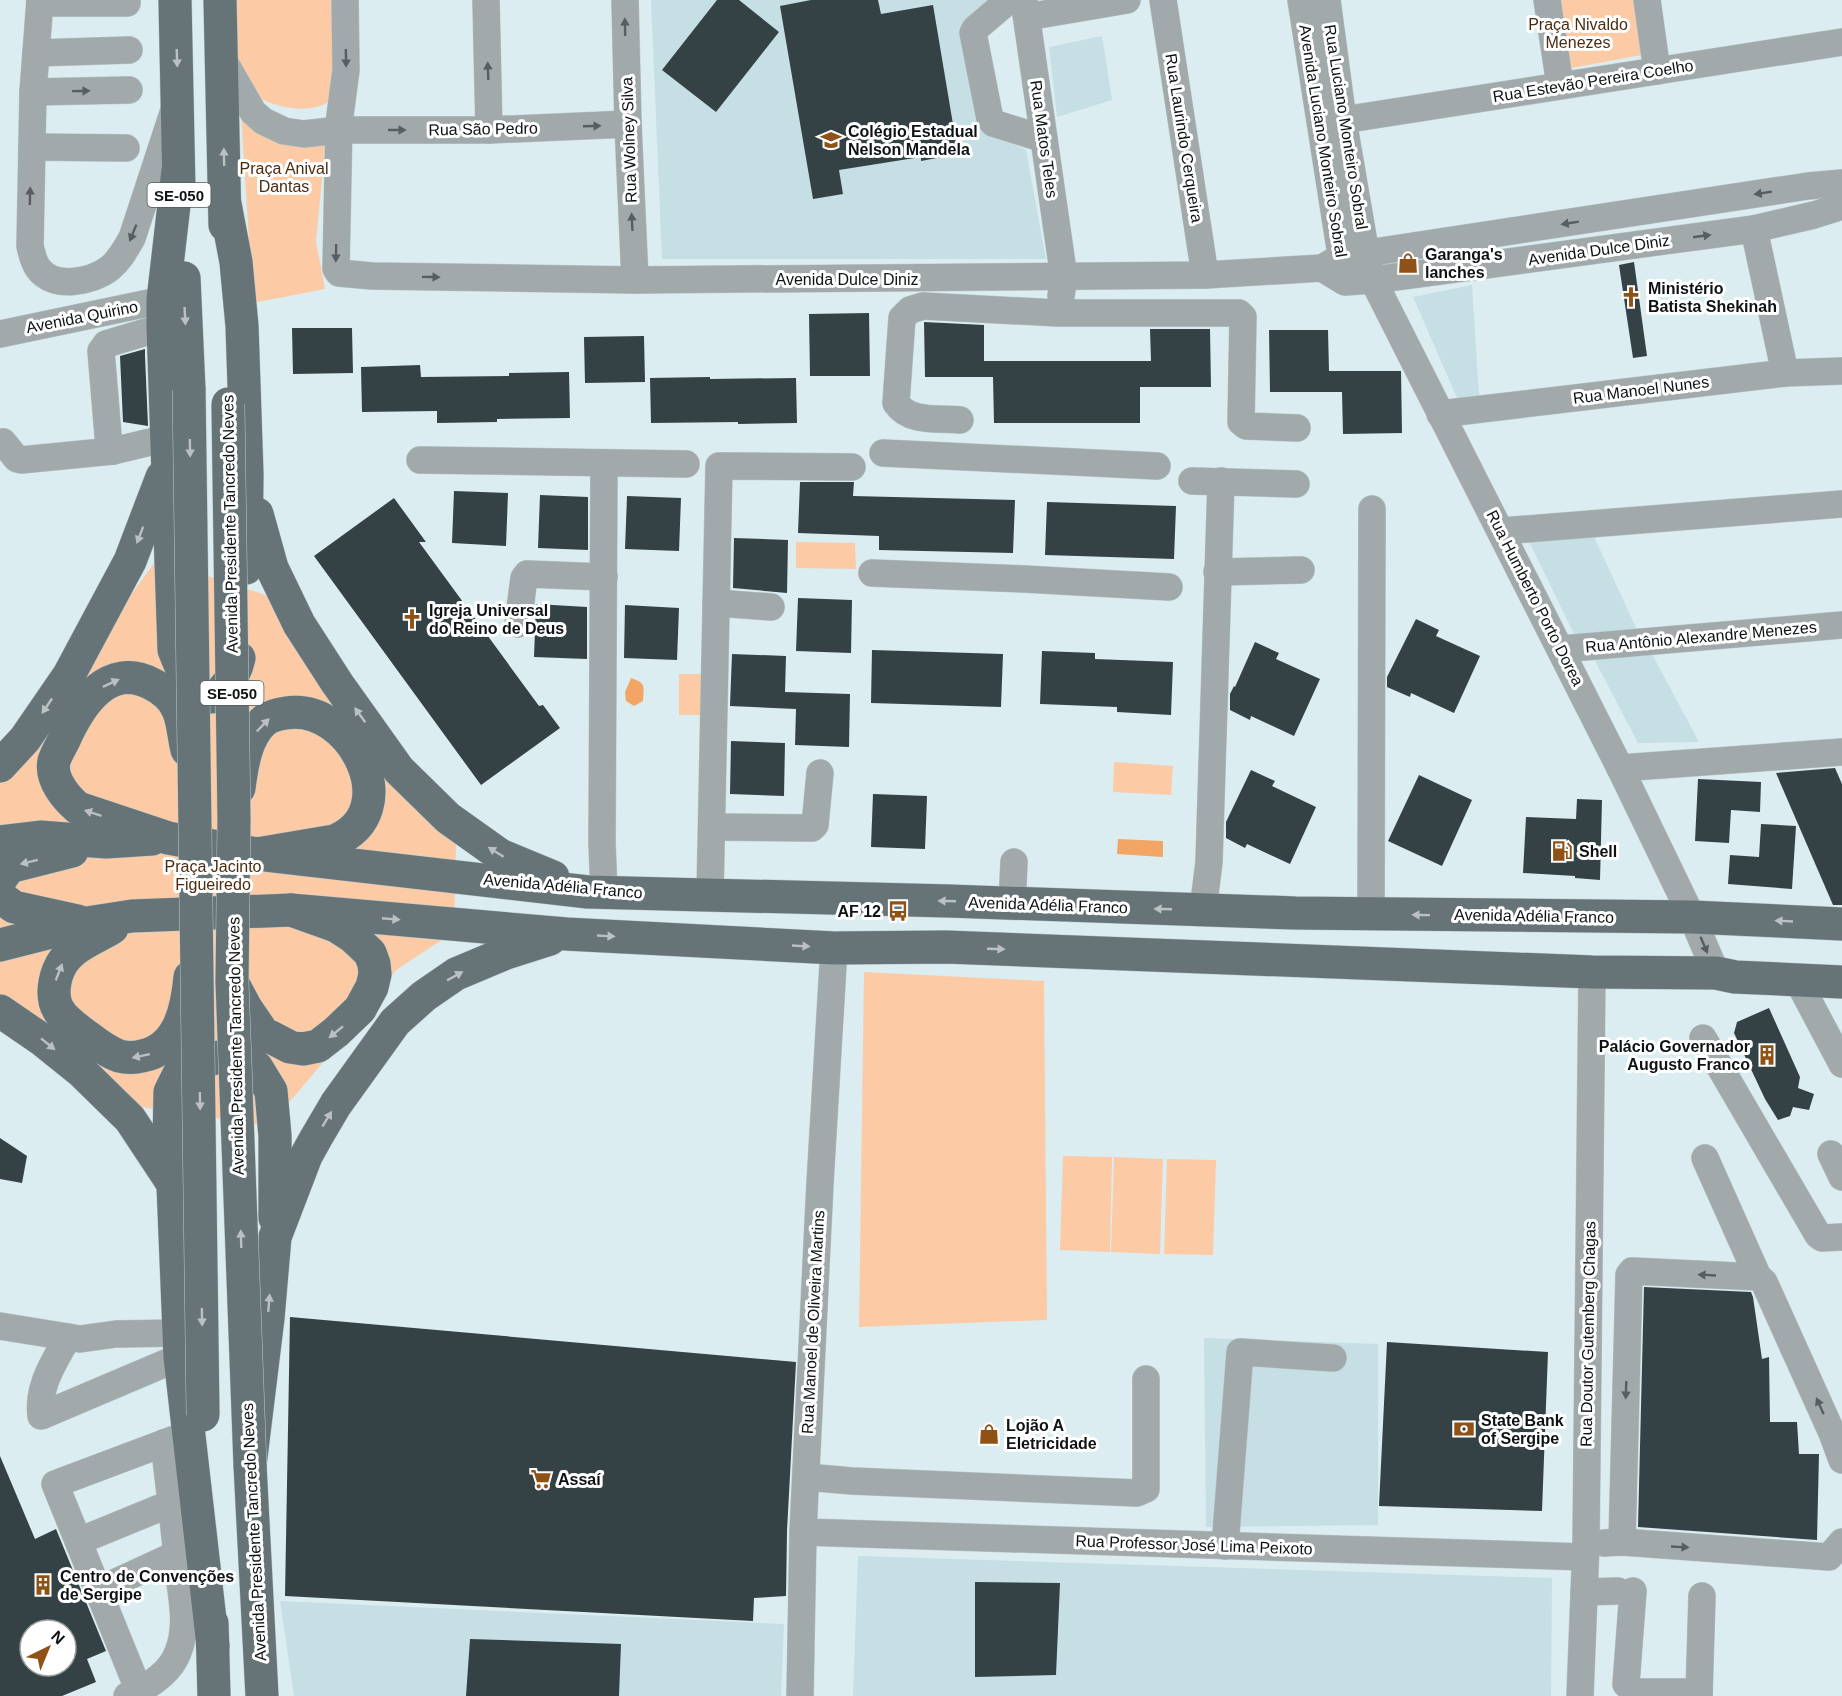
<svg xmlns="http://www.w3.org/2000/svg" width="1842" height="1696" font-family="Helvetica,sans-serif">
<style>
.built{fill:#c5dfe5}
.green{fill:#fccaa5}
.water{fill:#f3a566}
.building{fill:#344245;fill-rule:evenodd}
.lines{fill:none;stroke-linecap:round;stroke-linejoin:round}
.minor-casing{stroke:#bacace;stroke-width:28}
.major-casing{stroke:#bacace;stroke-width:34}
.minor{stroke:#a2a9ab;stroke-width:27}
.major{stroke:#677477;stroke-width:33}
.major-bridge-casing{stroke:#bacace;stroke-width:34;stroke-linecap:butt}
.major-bridge{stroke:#677477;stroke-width:33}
.oneway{fill:#585e60}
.oneway2{fill:#bbc0c2}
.labels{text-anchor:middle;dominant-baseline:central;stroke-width:6;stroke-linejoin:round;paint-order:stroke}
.shield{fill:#fff;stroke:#565a5b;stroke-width:1.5}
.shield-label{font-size:15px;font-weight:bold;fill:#0d1315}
.park-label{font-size:16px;fill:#4b2c10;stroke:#fff}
.street-label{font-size:16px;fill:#0d1315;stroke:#fff}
.poi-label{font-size:16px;font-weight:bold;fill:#0d1315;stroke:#fff;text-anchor:start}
</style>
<rect width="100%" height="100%" fill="#dbedf1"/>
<g class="built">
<polygon points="651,0 996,0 964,27 982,129 1026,150 1046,259 662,259"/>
<polygon points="1102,36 1112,100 1057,117 1049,47"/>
<polygon points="1472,285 1479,396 1458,400 1413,297"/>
<polygon points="1590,528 1638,632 1575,636 1527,537"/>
<polygon points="1651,652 1699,742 1638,743 1592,655"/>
<polygon points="1204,1338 1378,1344 1378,1525 1206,1527"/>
<polygon points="858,1556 1552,1578 1551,1696 853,1696"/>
<polygon points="280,1601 784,1624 781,1696 294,1696"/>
</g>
<g class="green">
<path d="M235 0H338L332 99C312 116 277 108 255 96L236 58Z"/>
<polygon points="1540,0 1638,0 1647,54 1550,72"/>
<polygon points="240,99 326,138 316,241 325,289 253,303"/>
<polygon points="796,542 855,543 856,569 796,568"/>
<polygon points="157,559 274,598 456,842 454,932 396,970 354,1026 269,1126 142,1107 59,1035 0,996 0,769 55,700"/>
<polygon points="679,674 703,674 704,715 679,715"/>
<polygon points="1114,762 1173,766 1171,795 1113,792"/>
<polygon points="864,972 1044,981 1047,1320 859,1327"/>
<polygon points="1063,1156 1112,1157 1110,1252 1060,1250"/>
<polygon points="1114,1157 1163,1159 1160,1254 1111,1252"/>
<polygon points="1167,1159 1216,1160 1213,1255 1164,1254"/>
</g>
<g class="water">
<path d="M631 678C646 683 644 686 643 701L634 706 626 701 625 692Z"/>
<polygon points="1118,839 1163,841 1163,857 1117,854"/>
</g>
<g class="building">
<polygon points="717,0 739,0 779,32 716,112 662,70"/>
<polygon points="811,0 878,0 881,14 933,5 958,154 921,161 921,157 839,170 843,194 813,199 780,6"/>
<polygon points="1634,262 1647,356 1633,358 1619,265"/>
<polygon points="869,313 870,376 810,376 809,314"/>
<polygon points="924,322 984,325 984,361 1151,361 1150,329 1210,329 1211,387 1140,387 1140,423 994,423 993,377 925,377"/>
<polygon points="292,328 352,328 353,373 293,374"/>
<polygon points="1269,330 1328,330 1329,371 1401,371 1402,433 1343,434 1342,392 1270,392"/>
<polygon points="644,336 645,382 585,383 584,337"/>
<polygon points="145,349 145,356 148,426 123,422 120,356"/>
<polygon points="420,365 421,377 509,376 509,373 569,372 570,418 497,419 497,422 437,423 437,411 362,412 361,367"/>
<polygon points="710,377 710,379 796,378 797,423 738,424 738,422 651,423 650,378"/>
<polygon points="800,482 854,482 853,496 1015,500 1013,553 879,550 879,536 798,533"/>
<polygon points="454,491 508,493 506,546 452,543"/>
<polygon points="540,495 588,497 588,550 538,548"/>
<polygon points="627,496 681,498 679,551 625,549"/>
<polygon points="394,498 426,542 419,542 539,706 543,705 560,728 481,785 314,556"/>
<polygon points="1047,502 1176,506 1174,559 1045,555"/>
<polygon points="734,538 788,540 787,593 733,588"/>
<polygon points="798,598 852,600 851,653 796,651"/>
<polygon points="536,604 587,607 587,659 534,657"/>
<polygon points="625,605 679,608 677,660 624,658"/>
<polygon points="1416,619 1439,630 1436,636 1480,656 1454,713 1411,693 1410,697 1387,687 1387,677"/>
<polygon points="1255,642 1279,653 1276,659 1320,679 1294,736 1251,716 1250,720 1230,710 1230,694 1234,686 1235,687"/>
<polygon points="872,650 1003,654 1001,707 871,703"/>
<polygon points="1042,651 1095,653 1095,659 1173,662 1171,715 1117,712 1117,707 1040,704"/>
<polygon points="732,654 786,656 785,692 850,694 849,747 795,745 796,709 730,706"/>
<polygon points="731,741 785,743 784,796 730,794"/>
<polygon points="1835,768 1842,784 1842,905 1833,905 1776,773"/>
<polygon points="1251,770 1275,781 1272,786 1316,807 1290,864 1247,844 1245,848 1226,838 1226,822"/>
<polygon points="1419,775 1472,800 1442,866 1388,841"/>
<polygon points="1698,779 1761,782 1760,812 1731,810 1729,843 1695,841"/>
<polygon points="873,794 927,796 925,849 871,847"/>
<polygon points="1577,799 1602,800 1600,880 1575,878 1575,876 1523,873 1526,817 1576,819"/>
<polygon points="1761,824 1796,826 1792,889 1728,884 1730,855 1759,857"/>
<polygon points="1769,1008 1800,1077 1798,1088 1814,1094 1809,1110 1793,1107 1790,1116 1778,1120 1765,1099 1734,1033 1737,1022"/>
<polygon points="0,1138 27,1156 22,1183 0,1179"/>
<polygon points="1644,1287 1751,1292 1753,1297 1762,1359 1769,1357 1770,1422 1797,1422 1799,1454 1819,1454 1817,1540 1638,1527"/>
<polygon points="290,1317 796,1362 787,1531 786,1596 754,1598 753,1621 285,1596"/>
<polygon points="1387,1342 1548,1352 1542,1511 1379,1506"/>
<path d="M0 1456 35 1539 56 1529 106 1651 87 1659 96 1682 62 1696H0ZM30 1630H66V1666H30Z"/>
<polygon points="975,1582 1060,1583 1056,1675 975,1677"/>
<polygon points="470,1639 621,1644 619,1696 466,1696"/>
</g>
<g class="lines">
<g class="minor-casing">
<g id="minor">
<path d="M40 0 33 92 30 246C32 254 33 261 38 268 53 290 92 282 110 268 120 260 126 248 132 238L173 113"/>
<polyline points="345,0 346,70 339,123 336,269 339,273 372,276 635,280 1205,275 1322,268 1341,257 1808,186 1842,183"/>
<polyline points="486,0 489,130"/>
<polyline points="625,0 628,124 635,280"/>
<polyline points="1009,0 975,29 973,33 990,119 993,123 1044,139"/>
<polyline points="1024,0 1064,278 1061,296"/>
<polyline points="1163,0 1205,275"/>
<polyline points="1301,0 1344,274"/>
<polyline points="1327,0 1343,120 1366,254 1373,280 1620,768 1692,917 1716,973"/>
<polyline points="1547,0 1560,85"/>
<polyline points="1647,0 1657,71"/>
<polyline points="40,3 127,3"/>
<polyline points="1027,17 1127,0"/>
<polyline points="36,53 129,50"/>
<polyline points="222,58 253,112 263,121 284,131 304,134 339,130 489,130 628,124"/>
<polyline points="33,92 129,90"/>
<polyline points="1343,120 1842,42"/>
<polyline points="32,147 126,148"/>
<polyline points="1754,229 1785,373"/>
<polyline points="1322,268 1345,282 1373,280 1754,229 1814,215 1842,206"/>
<polyline points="163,327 106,344 101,351 109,447 113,451 167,438"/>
<polyline points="0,334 163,300"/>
<polyline points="1440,414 1785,373 1842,371"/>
<path d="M960 420C939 418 909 423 896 403L902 318 910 310 923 306 1058 313H1239L1243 317 1241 422 1246 426 1297 428"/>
<polyline points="3,442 17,459 21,460 113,451"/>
<polyline points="883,453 1157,466"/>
<polyline points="420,460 686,464"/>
<polyline points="1192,481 1296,484"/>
<polyline points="1501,531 1842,504"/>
<polyline points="1217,572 1301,570"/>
<polyline points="872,573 1024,579 1169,587"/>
<polyline points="716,603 771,607"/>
<polyline points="518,624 524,578 527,574 604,577"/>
<polyline points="1561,649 1842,625"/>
<polyline points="1620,768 1842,752"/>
<polyline points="712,827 812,828 815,825 820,773"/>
<polyline points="604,892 602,843 604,463"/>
<polyline points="710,895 719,466 852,467"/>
<polyline points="1012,904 1014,862"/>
<polyline points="1203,910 1209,862 1221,481"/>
<polyline points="1371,914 1372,509"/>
<polyline points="1798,981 1842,1064"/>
<polyline points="1703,1038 1818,1235 1822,1238 1842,1237"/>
<polyline points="1831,1154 1842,1177"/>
<polyline points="1705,1158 1758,1277"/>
<polyline points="0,1326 80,1339 116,1334 179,1333"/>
<path d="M68 1337C54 1362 37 1387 41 1416L180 1357"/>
<polyline points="806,1477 852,1481 1137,1493 1146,1489 1146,1379"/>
<polyline points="803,1532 1585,1557"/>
<polyline points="79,1541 172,1503"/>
<polyline points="1622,1542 1629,1275 1632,1271 1758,1277 1764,1282 1832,1433 1842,1460"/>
<polyline points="1604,1543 1622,1542 1829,1557 1842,1542"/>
<polyline points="1225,1546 1240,1352 1333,1358"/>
<polyline points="99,1590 177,1554"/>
<polyline points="1633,1591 1626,1684 1634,1692 1699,1692"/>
<polyline points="1584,1592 1618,1591"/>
<polyline points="139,1691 55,1484 188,1434"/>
<path d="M127 1696C148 1687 170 1674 178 1652 189 1625 181 1595 178 1566 174 1525 169 1484 164 1443"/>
<polyline points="800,1696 803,1532 820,1183 834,948"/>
<polyline points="1580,1696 1586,1544 1592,972"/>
<polyline points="1699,1696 1702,1596"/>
</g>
</g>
<g class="major-casing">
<g id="major">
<polyline points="175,0 179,190"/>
<polyline points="220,0 225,225"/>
<path d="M178 170 163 300V327L174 650C179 662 184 677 193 688 214 715 235 677 239 658"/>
<polyline points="225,204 236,262 242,326 247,474 246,568"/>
<polyline points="184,278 189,390"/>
<polyline points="257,514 272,568 299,624 337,683 399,770 448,818 500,855 553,877"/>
<path d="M187 750C184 739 183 720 178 710 173 698 164 690 152 684 108 661 80 704 64 740 61 746 56 754 54 761 50 779 66 798 78 808L168 838 257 854 334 841C408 812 351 702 286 713 279 714 271 716 265 720 246 736 242 765 239 788"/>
<polyline points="0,766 25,739 69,675 130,561 162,477"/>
<polyline points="0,842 40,837 106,842 152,839"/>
<polyline points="257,854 588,892 949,901 1295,913 1692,917 1842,924"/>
<polyline points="0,880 9,867 72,851"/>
<polyline points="0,894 3,899 14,907 78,921"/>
<polyline points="291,910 566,934 834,948 946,947 1592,972 1716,973 1735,977 1842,982"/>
<path d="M112 928C94 939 72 946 61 965 54 978 51 997 58 1009 64 1021 78 1029 88 1037 97 1044 108 1052 119 1056 127 1058 134 1058 142 1056 179 1049 187 1009 190 977"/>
<polyline points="0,945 87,923 132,916 291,910 336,926 353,937 370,953 374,964 375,974 372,987 360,1009 336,1032 318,1046 303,1049 290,1047 263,1033 246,1008 232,982"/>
<polyline points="0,1011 41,1039 82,1072 130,1119 171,1181"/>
<polyline points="212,1623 214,1696"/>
<polyline points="213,1646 180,1357 173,1185 169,1142 170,1092 179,1074 190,1066 219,1057 246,1057 257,1068 271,1091 275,1136 275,1218"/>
<polyline points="262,1696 250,1465 268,1318 275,1237 306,1156 316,1138 336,1104 395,1022 424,996 456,974 506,953 550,939"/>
</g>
</g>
<use href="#minor" class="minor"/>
<use href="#major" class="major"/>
<g class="major-bridge-casing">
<g id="major-bridge">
<polyline points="189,390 203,1415"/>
<polyline points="228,404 234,819 232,982 250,1465"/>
</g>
</g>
<use href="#major-bridge" class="major-bridge"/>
</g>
<defs><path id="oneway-solid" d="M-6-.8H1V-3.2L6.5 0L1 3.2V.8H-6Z" transform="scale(1.5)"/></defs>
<g class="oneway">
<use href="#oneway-solid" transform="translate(625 27) rotate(-91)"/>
<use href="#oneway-solid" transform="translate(346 58) rotate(89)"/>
<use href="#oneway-solid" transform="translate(488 71) rotate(-92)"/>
<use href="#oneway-solid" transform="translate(81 91) rotate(-1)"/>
<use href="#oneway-solid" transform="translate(592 126) rotate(-2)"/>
<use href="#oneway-solid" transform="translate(397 130)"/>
<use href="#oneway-solid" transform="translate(1763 193) rotate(171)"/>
<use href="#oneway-solid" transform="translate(30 196) rotate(-89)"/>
<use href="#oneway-solid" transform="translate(632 222) rotate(-93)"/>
<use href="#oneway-solid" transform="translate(1570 223) rotate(171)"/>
<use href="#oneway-solid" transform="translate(133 233) rotate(112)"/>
<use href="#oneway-solid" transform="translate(1702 236) rotate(-8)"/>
<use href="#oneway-solid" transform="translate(336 253) rotate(91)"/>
<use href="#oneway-solid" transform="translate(431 277) rotate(1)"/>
<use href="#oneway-solid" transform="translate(1704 945) rotate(67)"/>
<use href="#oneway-solid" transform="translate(1707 1275) rotate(-177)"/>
<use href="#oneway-solid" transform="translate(1626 1390) rotate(92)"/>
<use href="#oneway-solid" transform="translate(1820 1406) rotate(-114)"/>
<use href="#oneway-solid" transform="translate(1680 1547) rotate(3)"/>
</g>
<g class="oneway2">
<use href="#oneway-solid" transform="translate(177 58) rotate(88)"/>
<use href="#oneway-solid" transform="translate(224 157) rotate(-91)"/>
<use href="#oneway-solid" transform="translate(185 316) rotate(87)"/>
<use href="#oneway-solid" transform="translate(190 448) rotate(89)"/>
<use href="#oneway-solid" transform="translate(140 535) rotate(111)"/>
<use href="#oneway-solid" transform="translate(111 683) rotate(-25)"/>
<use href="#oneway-solid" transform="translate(47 706) rotate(124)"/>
<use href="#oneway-solid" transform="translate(360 715) rotate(-126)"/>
<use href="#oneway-solid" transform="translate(263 725) rotate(-46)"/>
<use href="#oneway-solid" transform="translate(93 813) rotate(-162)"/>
<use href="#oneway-solid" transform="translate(496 852) rotate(-148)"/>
<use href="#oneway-solid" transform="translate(29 862) rotate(166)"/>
<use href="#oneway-solid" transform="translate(947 901) rotate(-178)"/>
<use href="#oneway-solid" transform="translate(1163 909) rotate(-178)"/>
<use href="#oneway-solid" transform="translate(1421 915) rotate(-179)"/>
<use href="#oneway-solid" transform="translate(391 919) rotate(5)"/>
<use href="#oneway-solid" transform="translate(1784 921) rotate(-177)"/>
<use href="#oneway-solid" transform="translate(606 936) rotate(3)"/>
<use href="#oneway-solid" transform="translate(801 946) rotate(3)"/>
<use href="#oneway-solid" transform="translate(996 949) rotate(2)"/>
<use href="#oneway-solid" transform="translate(59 972) rotate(-69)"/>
<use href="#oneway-solid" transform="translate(455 976) rotate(-29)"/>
<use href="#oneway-solid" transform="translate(336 1032) rotate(141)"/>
<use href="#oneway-solid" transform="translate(48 1044) rotate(39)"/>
<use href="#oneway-solid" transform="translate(141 1056) rotate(168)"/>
<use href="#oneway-solid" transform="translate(200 1101) rotate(89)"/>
<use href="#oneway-solid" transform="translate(327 1119) rotate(-59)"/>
<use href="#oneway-solid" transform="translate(241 1239) rotate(-92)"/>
<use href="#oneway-solid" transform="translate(269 1303) rotate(-85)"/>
<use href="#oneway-solid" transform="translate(202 1317) rotate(89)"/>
</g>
<defs>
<g id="school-bare" transform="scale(1.62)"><path d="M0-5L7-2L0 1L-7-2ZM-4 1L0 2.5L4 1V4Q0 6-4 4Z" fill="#8f5115" stroke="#fff" stroke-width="2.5" paint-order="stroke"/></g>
<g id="shop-bare" transform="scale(1.62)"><path d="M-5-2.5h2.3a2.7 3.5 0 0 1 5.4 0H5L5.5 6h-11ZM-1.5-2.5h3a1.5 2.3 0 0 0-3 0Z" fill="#8f5115" stroke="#fff" stroke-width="2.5" paint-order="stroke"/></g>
<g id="church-bare" transform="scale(1.62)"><path d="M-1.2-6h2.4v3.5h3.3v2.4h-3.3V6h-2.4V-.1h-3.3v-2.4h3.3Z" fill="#8f5115" stroke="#fff" stroke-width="2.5" paint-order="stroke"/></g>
<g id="fuel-bare" transform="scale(1.62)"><path d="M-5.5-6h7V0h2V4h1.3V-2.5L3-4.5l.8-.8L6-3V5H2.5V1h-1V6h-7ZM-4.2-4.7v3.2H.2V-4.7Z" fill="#8f5115" stroke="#fff" stroke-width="2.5" paint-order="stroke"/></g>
<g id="bus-bare" transform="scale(1.62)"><path d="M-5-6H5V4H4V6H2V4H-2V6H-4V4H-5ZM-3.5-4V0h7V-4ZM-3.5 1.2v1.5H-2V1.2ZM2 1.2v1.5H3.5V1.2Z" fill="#8f5115" stroke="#fff" stroke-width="2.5" paint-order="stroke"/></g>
<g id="building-bare" transform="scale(1.62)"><path d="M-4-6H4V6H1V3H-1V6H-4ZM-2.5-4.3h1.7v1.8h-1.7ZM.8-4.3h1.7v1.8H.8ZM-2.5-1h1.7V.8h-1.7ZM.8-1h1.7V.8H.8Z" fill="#8f5115" stroke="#fff" stroke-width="2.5" paint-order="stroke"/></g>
<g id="bank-bare" transform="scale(1.62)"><path d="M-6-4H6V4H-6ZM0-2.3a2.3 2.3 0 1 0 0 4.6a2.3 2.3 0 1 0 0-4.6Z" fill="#8f5115" stroke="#fff" stroke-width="2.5" paint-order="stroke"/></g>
<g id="supermarket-bare" transform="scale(1.62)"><path d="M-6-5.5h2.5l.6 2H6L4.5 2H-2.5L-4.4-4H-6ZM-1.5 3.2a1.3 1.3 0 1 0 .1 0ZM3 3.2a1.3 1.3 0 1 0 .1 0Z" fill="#8f5115" stroke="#fff" stroke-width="2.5" paint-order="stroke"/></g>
</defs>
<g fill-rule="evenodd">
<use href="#school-bare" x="831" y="140"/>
<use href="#shop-bare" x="1408" y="263"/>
<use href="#church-bare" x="1631" y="297"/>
<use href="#church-bare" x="412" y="619"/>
<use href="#fuel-bare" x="1562" y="851"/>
<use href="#bus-bare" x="898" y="911"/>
<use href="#building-bare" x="1767" y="1055"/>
<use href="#bank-bare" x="1464" y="1429"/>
<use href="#shop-bare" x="989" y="1434"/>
<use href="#supermarket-bare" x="541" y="1479"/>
<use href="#building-bare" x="43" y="1585"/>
</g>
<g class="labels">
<g class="shield">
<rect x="147.5" y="183" width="63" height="24" rx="4.5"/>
<rect x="200.5" y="681" width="63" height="24" rx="4.5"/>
</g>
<g class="shield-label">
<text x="179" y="195">SE-050</text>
<text x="232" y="693">SE-050</text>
</g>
<g class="park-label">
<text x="1578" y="24">Praça Nivaldo<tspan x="1578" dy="18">Menezes</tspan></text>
<text x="284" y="168">Praça Anival<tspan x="284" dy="18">Dantas</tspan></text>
<text x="213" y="866">Praça Jacinto<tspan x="213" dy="18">Figueiredo</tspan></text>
</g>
<g class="street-label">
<text transform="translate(1593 81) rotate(-9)">Rua Estevão Pereira Coelho</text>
<text transform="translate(1346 127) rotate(81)">Rua Luciano Monteiro Sobral</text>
<text transform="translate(483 129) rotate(-1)">Rua São Pedro</text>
<text transform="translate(1184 138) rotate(81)">Rua Laurindo Cerqueira</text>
<text transform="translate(1044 139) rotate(82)">Rua Matos Teles</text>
<text transform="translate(629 140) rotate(-92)">Rua Wolney Silva</text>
<text transform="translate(1323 141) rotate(81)">Avenida Luciano Monteiro Sobral</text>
<text transform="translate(1599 250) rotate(-8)">Avenida Dulce Diniz</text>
<text x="847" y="279">Avenida Dulce Diniz</text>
<text transform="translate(82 317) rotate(-11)">Avenida Quirino</text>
<text transform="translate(1641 390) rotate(-7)">Rua Manoel Nunes</text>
<text transform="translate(230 524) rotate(-91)">Avenida Presidente Tancredo Neves</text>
<text transform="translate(1535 598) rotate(63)">Rua Humberto Porto Dorea</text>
<text transform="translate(1701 637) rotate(-5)">Rua Antônio Alexandre Menezes</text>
<text transform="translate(563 886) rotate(5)">Avenida Adélia Franco</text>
<text transform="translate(1048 905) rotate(2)">Avenida Adélia Franco</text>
<text transform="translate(1534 916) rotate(1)">Avenida Adélia Franco</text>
<text transform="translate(236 1046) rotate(-91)">Avenida Presidente Tancredo Neves</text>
<text transform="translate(813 1322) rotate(-87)">Rua Manoel de Oliveira Martins</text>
<text transform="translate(1588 1334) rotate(-89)">Rua Doutor Gutemberg Chagas</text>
<text transform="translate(254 1532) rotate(-93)">Avenida Presidente Tancredo Neves</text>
<text transform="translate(1194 1545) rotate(2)">Rua Professor José Lima Peixoto</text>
</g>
<g class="poi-label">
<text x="848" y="131">Colégio Estadual<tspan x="848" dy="18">Nelson Mandela</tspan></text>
<text x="1425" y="254">Garanga's<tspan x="1425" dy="18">lanches</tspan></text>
<text x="1648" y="288">Ministério<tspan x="1648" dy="18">Batista Shekinah</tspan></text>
<text x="429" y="610">Igreja Universal<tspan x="429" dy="18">do Reino de Deus</tspan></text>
<text x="1579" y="851">Shell</text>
<text x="881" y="911" text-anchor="end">AF 12</text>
<text x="1750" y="1046" text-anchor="end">Palácio Governador<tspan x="1750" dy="18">Augusto Franco</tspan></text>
<text x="1481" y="1420">State Bank<tspan x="1481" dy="18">of Sergipe</tspan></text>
<text x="1006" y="1425">Lojão A<tspan x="1006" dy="18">Eletricidade</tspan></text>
<text x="558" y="1479">Assaí</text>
<text x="60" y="1576">Centro de Convenções<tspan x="60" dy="18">de Sergipe</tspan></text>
</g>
</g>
<g transform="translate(48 1648) rotate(43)"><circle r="28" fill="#ffffff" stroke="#9ea1a1" stroke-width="1.5"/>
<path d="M0-4.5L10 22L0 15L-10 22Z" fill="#8f5115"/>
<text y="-9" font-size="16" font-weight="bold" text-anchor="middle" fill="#0d1315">N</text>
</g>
</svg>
